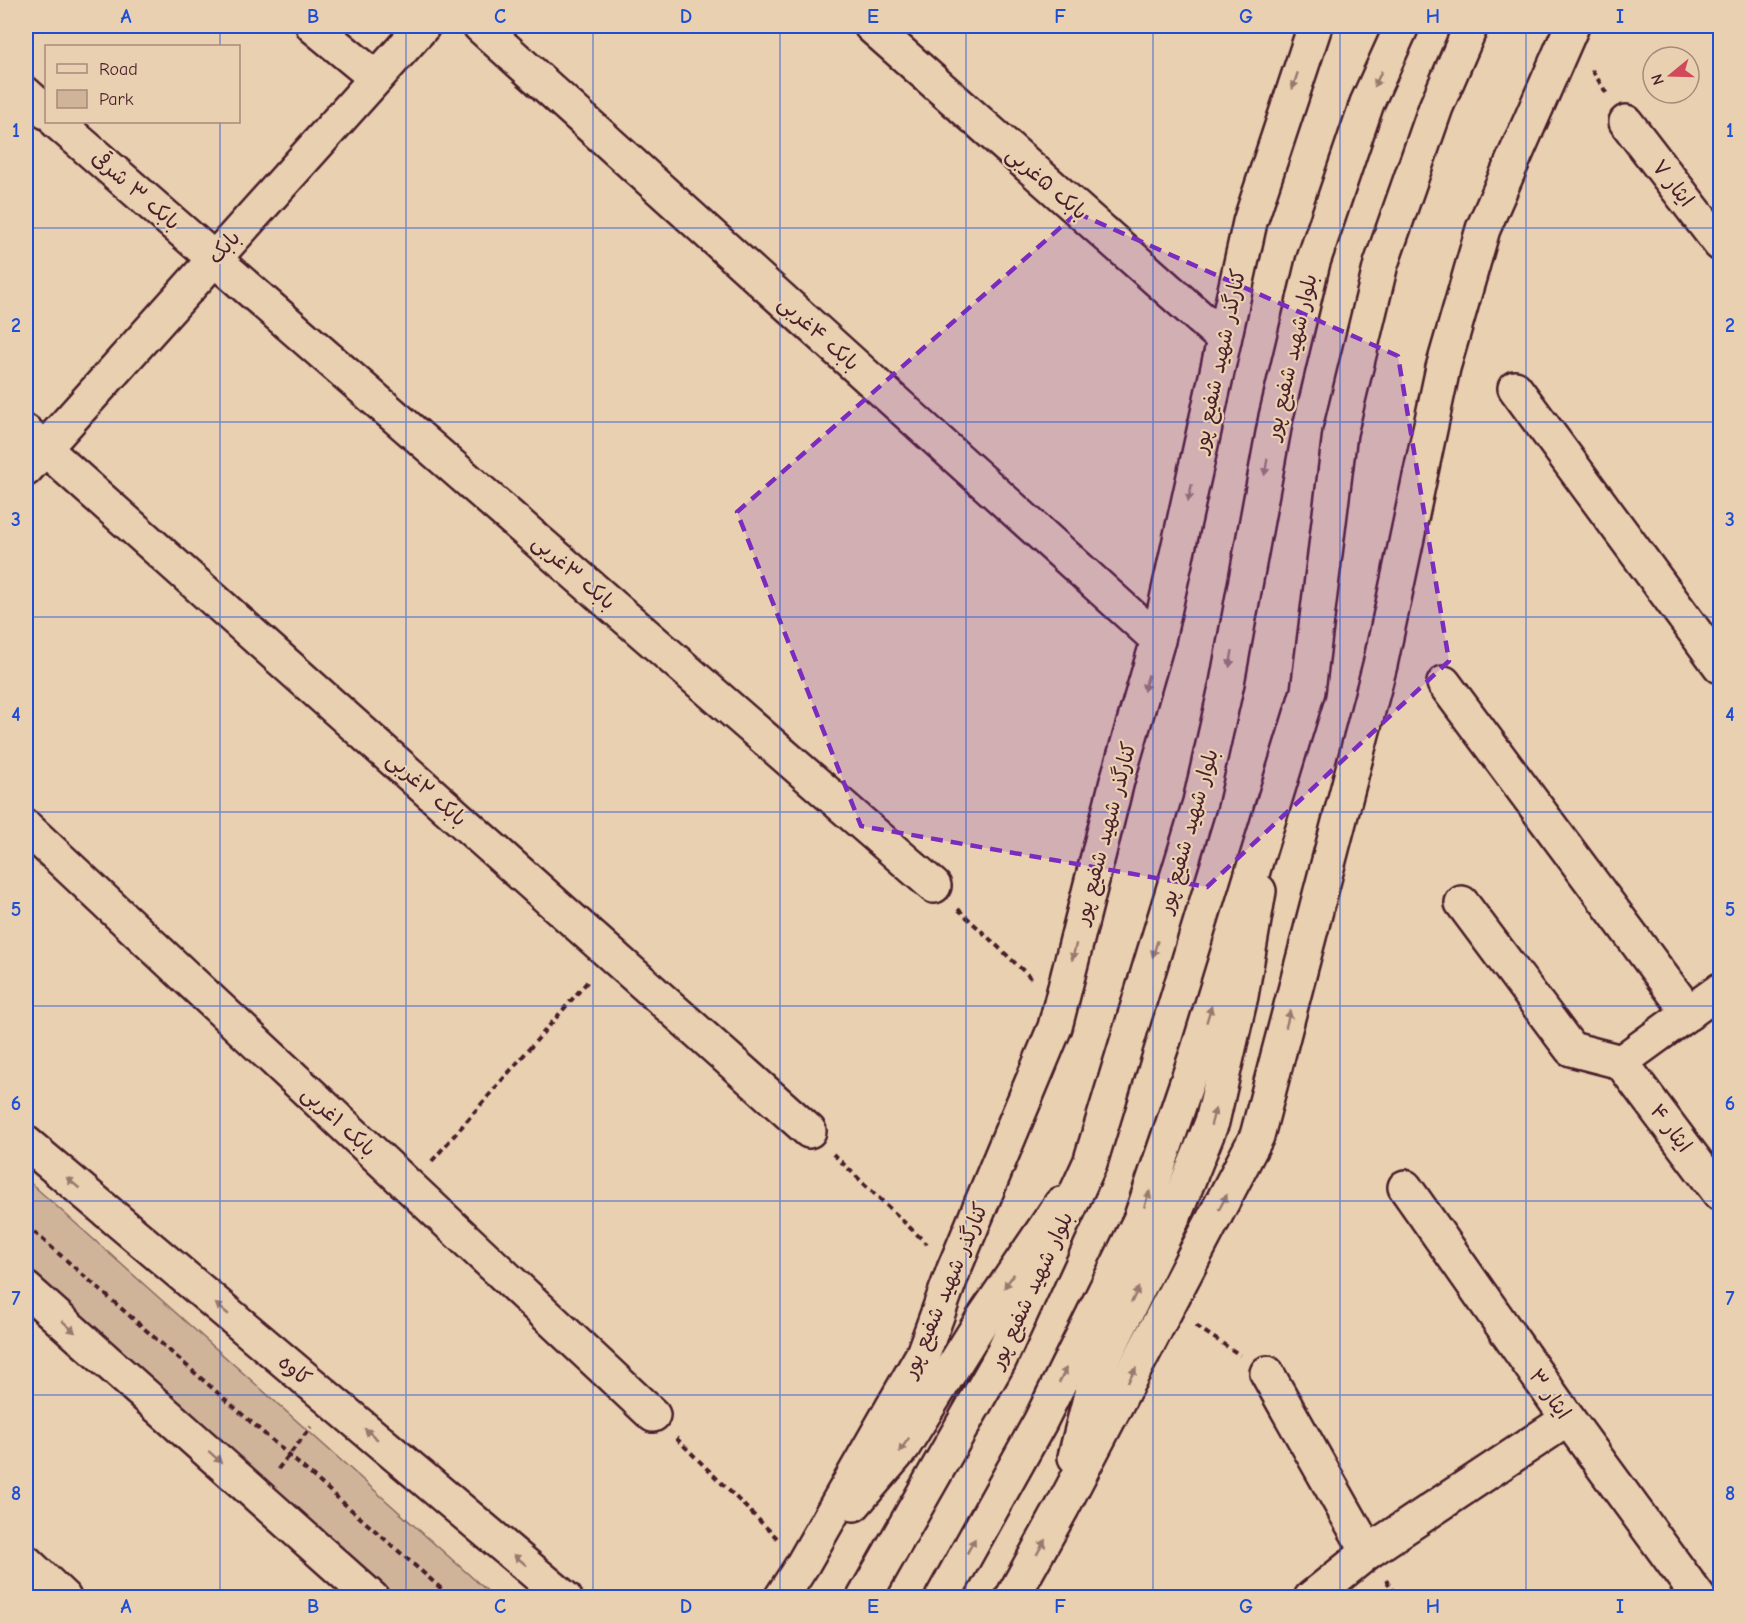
<svg xmlns="http://www.w3.org/2000/svg" width="1746" height="1623" font-family="'Comic Neue','Playpen Sans Arabic',sans-serif">
<style>
.green{fill:#cfb49a;stroke:#8c6a62;stroke-width:1.5}
.lines{fill:none;stroke-linecap:round;stroke-linejoin:round}
.street-casing{stroke:#4a1f2b;stroke-width:38}
.secondary-casing{stroke:#4a1f2b;stroke-width:38}
.primary-casing{stroke:#4a1f2b;stroke-width:38}
.path{stroke:#4a1f2b;stroke-width:4;stroke-dasharray:6 4.5;stroke-linecap:butt}
.street{stroke:#e8d0b0;stroke-width:33}
.secondary{stroke:#e8d0b0;stroke-width:33}
.primary{stroke:#e8d0b0;stroke-width:33}
.oneway{fill:#99786e}
.marked{fill:#7b2cbf;fill-opacity:0.2;stroke:#7b2cbf;stroke-width:4.5;stroke-dasharray:12 8;stroke-linejoin:round}
.grid{fill:none;stroke:#1d4ed8;stroke-width:1.5;stroke-opacity:0.55}
.labels{text-anchor:middle;dominant-baseline:central;stroke-width:4.5;stroke-linejoin:round;paint-order:stroke}
.street-label{font-size:21px;fill:#4a1f2b;stroke:#e8d0b0}
.neatline{fill:none;stroke:#1d4ed8;stroke-width:2}
.grid-label{font-size:20px;text-anchor:middle;font-weight:bold;fill:#1d4ed8}
</style>
<rect width="100%" height="100%" fill="#e8d0b0"/>
<filter id="ink" filterUnits="userSpaceOnUse"><feTurbulence type="fractalNoise" baseFrequency=".0167" numOctaves="2"/><feDisplacementMap in="SourceGraphic" scale="12" xChannelSelector="R" yChannelSelector="G"/><feConvolveMatrix kernelMatrix="1 2 1 2 8 2 1 2 1" color-interpolation-filters="sRGB"/></filter>
<g filter="url(#ink)">
<polygon class="green" points="26,1179 494,1597 390,1597 26,1275"/>
<g class="lines">
<g class="street-casing">
<g id="street">
<polyline points="313,26 376,78"/>
<polyline points="480,26 1158,640"/>
<polyline points="871,26 1224,339"/>
<polyline points="26,94 46,112"/>
<polyline points="57,122 934,886"/>
<polyline points="1626,122 1720,244"/>
<polyline points="1515,388 1720,666"/>
<polyline points="26,432 809,1131"/>
<polyline points="1444,683 1689,1013"/>
<polyline points="26,827 653,1415"/>
<polyline points="1462,903 1571,1049 1621,1062"/>
<polyline points="1621,1062 1720,1194"/>
<polyline points="1621,1062 1720,990"/>
<polyline points="1405,1187 1568,1419 1699,1598"/>
<polyline points="1267,1373 1368,1552"/>
<polyline points="26,1562 64,1598"/>
<polyline points="1311,1598 1368,1552 1568,1419"/>
</g>
</g>
<g class="secondary-casing">
<g id="secondary">
<polyline points="26,469 423,26"/>
<polyline points="26,1143 565,1598"/>
<polyline points="26,1289 372,1598"/>
<polyline points="1075,1457 1096,1374 1174,1216 1212,1122 1241,996 1259,891"/>
<polyline points="854,1504 903,1447 984,1317 1061,1204"/>
<polyline points="781,1598 803,1564 923,1354 954,1269 1055,1027 1117,781 1158,640 1250,222 1315,26"/>
<polyline points="1012,1598 1062,1508 1257,1136 1380,665 1443,368 1483,229 1572,26"/>
</g>
</g>
<g class="primary-casing">
<g id="primary">
<polyline points="864,1598 999,1361 1090,1163 1200,802 1227,683 1276,417 1313,262 1367,103 1402,26"/>
<polyline points="942,1598 1040,1422 1140,1220 1198,1050 1308,691 1340,433 1381,264 1436,107 1471,26"/>
</g>
</g>
<g class="path">
<polyline points="1592,70 1607,94"/>
<polyline points="958,909 1031,978"/>
<polyline points="833,1154 927,1244"/>
<polyline points="432,1161 588,981"/>
<polyline points="26,1225 452,1598"/>
<polyline points="1196,1326 1240,1355"/>
<polyline points="676,1438 777,1538"/>
<polyline points="278,1469 311,1427"/>
<polyline points="1386,1580 1398,1598"/>
</g>
<use href="#street" class="street"/>
<use href="#secondary" class="secondary"/>
<use href="#primary" class="primary"/>
</g>
<defs><path id="oneway-solid" d="M-6-.8H1V-3.2L6.5 0L1 3.2V.8H-6Z" transform="scale(1.5)"/></defs>
<g class="oneway">
<use href="#oneway-solid" transform="translate(1378 79) rotate(115)"/>
<use href="#oneway-solid" transform="translate(1295 81) rotate(108)"/>
<use href="#oneway-solid" transform="translate(1266 467) rotate(100)"/>
<use href="#oneway-solid" transform="translate(1190 493) rotate(102)"/>
<use href="#oneway-solid" transform="translate(1231 659) rotate(100)"/>
<use href="#oneway-solid" transform="translate(1146 683) rotate(106)"/>
<use href="#oneway-solid" transform="translate(1155 949) rotate(107)"/>
<use href="#oneway-solid" transform="translate(1074 952) rotate(104)"/>
<use href="#oneway-solid" transform="translate(1209 1014) rotate(-73)"/>
<use href="#oneway-solid" transform="translate(1288 1019) rotate(-75)"/>
<use href="#oneway-solid" transform="translate(1213 1117) rotate(-75)"/>
<use href="#oneway-solid" transform="translate(73 1183) rotate(-140)"/>
<use href="#oneway-solid" transform="translate(1147 1199) rotate(-71)"/>
<use href="#oneway-solid" transform="translate(1223 1202) rotate(-62)"/>
<use href="#oneway-solid" transform="translate(1009 1281) rotate(125)"/>
<use href="#oneway-solid" transform="translate(1135 1295) rotate(-64)"/>
<use href="#oneway-solid" transform="translate(222 1309) rotate(-140)"/>
<use href="#oneway-solid" transform="translate(69 1327) rotate(42)"/>
<use href="#oneway-solid" transform="translate(1063 1375) rotate(-63)"/>
<use href="#oneway-solid" transform="translate(1132 1375) rotate(-62)"/>
<use href="#oneway-solid" transform="translate(371 1434) rotate(-140)"/>
<use href="#oneway-solid" transform="translate(904 1445) rotate(125)"/>
<use href="#oneway-solid" transform="translate(215 1457) rotate(42)"/>
<use href="#oneway-solid" transform="translate(971 1546) rotate(-61)"/>
<use href="#oneway-solid" transform="translate(1041 1547) rotate(-60)"/>
<use href="#oneway-solid" transform="translate(520 1560) rotate(-140)"/>
</g>
</g>
<path class="marked" d="M1077 213 1398 356 1449 661 1207 887 861 826 737 512Z"/>
<path class="grid" d="M220 26V46M406 26V1598M593 26V1598M780 26V1598M966 26V1598M1153 26V1598M1340 26V1598M1526 26V1598M220 122V1598M26 228H1720M26 422H1720M26 617H1720M26 812H1720M26 1006H1720M26 1201H1720M26 1395H1720"/>
<g class="labels">
<g class="street-label">
<text transform="translate(1047 183) rotate(41)">بابک ۵غربی</text>
<text transform="translate(1673 183) rotate(52)">ایثار ۷</text>
<text transform="translate(136 190) rotate(41)">بابک ۳ شرقی</text>
<text transform="translate(224 247) rotate(-48)">بابک</text>
<text transform="translate(819 333) rotate(42)">بابک ۴غربی</text>
<text transform="translate(1291 357) rotate(-77)">بلوار شهید شفیع پور</text>
<text transform="translate(1219 361) rotate(-78)">کنارگذر شهید شفیع پور</text>
<text transform="translate(574 572) rotate(41)">بابک ۳غربی</text>
<text transform="translate(427 789) rotate(42)">بابک ۲غربی</text>
<text transform="translate(1188 831) rotate(-74)">بلوار شهید شفیع پور</text>
<text transform="translate(1105 833) rotate(-75)">کنارگذر شهید شفیع پور</text>
<text transform="translate(339 1121) rotate(43)">بابک ۱غربی</text>
<text transform="translate(1671 1128) rotate(53)">ایثار ۴</text>
<text transform="translate(945 1290) rotate(-67)">کنارگذر شهید شفیع پور</text>
<text transform="translate(1031 1290) rotate(-65)">بلوار شهید شفیع پور</text>
<text transform="translate(295 1370) rotate(40)">کاوه</text>
<text transform="translate(1550 1394) rotate(55)">ایثار ۳</text>
</g>
</g>
<rect width="1746" height="1623" fill="none" stroke="#e8d0b0" stroke-width="66"/>
<rect x="45" y="45" width="195" height="78" fill="#e8d0b0" stroke="#a9897b" stroke-width="1.5"/>
<rect x="57" y="64" width="30" height="9" fill="#e8d0b0" stroke="#a9897b" stroke-width="1.5"/>
<text x="99" y="75" font-size="18" fill="#4a1f2b">Road</text>
<rect x="57" y="90" width="30" height="18" fill="#cfb49a" stroke="#a9897b" stroke-width="1.5"/>
<text x="99" y="105" font-size="18" fill="#4a1f2b">Park</text>
<g transform="translate(1671 75) rotate(251)"><circle r="28" fill="#e8d0b0" stroke="#a9897b" stroke-width="1.5"/>
<path d="M0-4.5L10 22L0 15L-10 22Z" fill="#d1495b"/>
<text y="-9" font-size="16" font-weight="bold" text-anchor="middle" fill="#4a1f2b">N</text>
</g>
<rect x="33" y="33" width="1680" height="1557" class="neatline"/>
<g class="grid-label">
<text x="126" y="23">A</text>
<text x="313" y="23">B</text>
<text x="500" y="23">C</text>
<text x="686" y="23">D</text>
<text x="873" y="23">E</text>
<text x="1060" y="23">F</text>
<text x="1246" y="23">G</text>
<text x="1433" y="23">H</text>
<text x="1620" y="23">I</text>
<text x="16" y="137">1</text>
<text x="1730" y="137">1</text>
<text x="16" y="332">2</text>
<text x="1730" y="332">2</text>
<text x="16" y="526">3</text>
<text x="1730" y="526">3</text>
<text x="16" y="721">4</text>
<text x="1730" y="721">4</text>
<text x="16" y="916">5</text>
<text x="1730" y="916">5</text>
<text x="16" y="1110">6</text>
<text x="1730" y="1110">6</text>
<text x="16" y="1305">7</text>
<text x="1730" y="1305">7</text>
<text x="16" y="1500">8</text>
<text x="1730" y="1500">8</text>
<text x="126" y="1613">A</text>
<text x="313" y="1613">B</text>
<text x="500" y="1613">C</text>
<text x="686" y="1613">D</text>
<text x="873" y="1613">E</text>
<text x="1060" y="1613">F</text>
<text x="1246" y="1613">G</text>
<text x="1433" y="1613">H</text>
<text x="1620" y="1613">I</text>
</g>
</svg>
